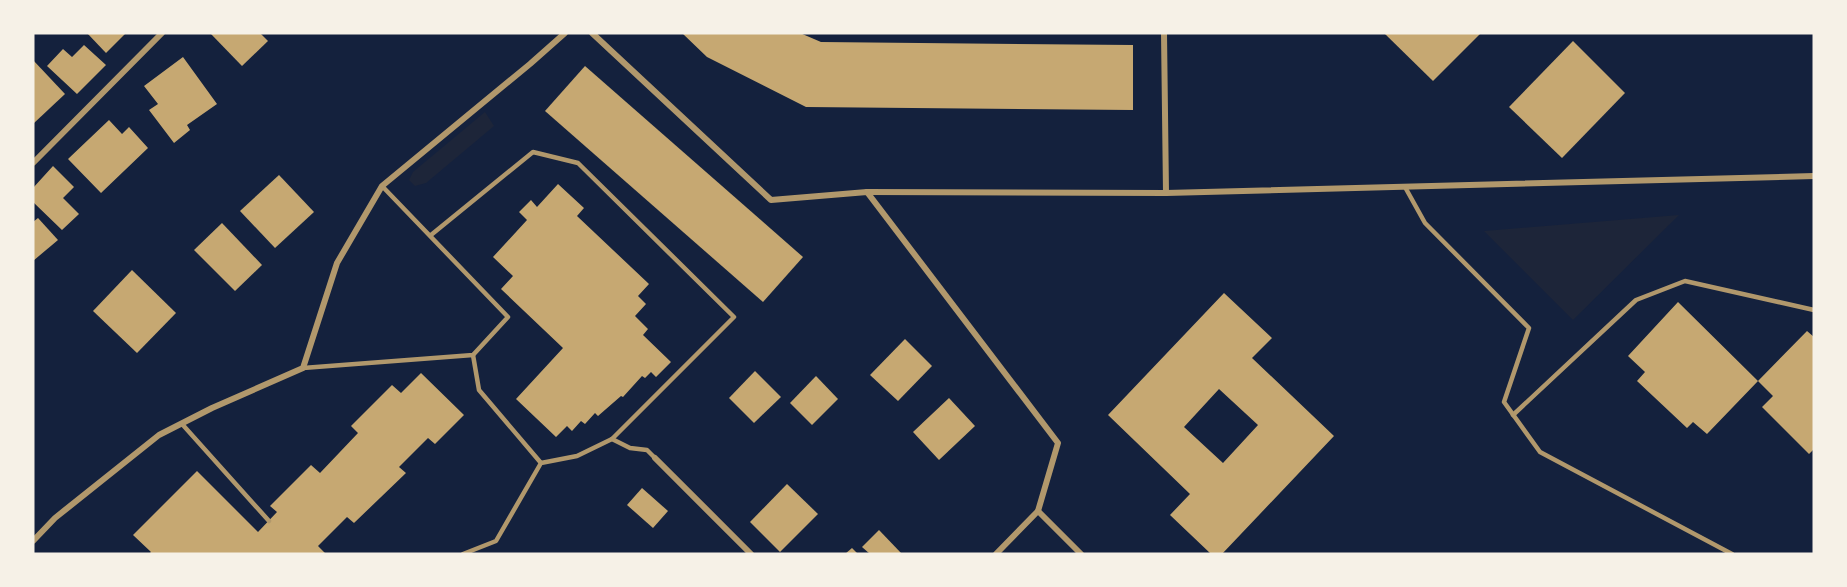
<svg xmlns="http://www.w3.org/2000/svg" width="1847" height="587" font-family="'IBM Plex Sans',sans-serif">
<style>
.green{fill:#1d2539}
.building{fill:#c6a872;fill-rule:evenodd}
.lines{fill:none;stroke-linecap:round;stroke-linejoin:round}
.service{stroke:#b1986c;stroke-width:4.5}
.minor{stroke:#b1986c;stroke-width:6}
</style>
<rect width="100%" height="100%" fill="#14213d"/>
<g class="green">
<polygon points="485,112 494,126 426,183 415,186 409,180 413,172"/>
<polygon points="1679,215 1573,320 1484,231"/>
</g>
<g class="building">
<polygon points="87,33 126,33 106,53"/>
<polygon points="210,33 260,33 268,41 242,66"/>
<polygon points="682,33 800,33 821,42 1133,45 1133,110 806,107 707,57"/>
<polygon points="1384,33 1481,33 1433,81"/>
<polygon points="1573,41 1625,93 1562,158 1509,107"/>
<polygon points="84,45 106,65 77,94 47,66 63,49 72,57"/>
<polygon points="183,57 217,104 187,125 190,130 174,143 149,110 158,104 144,86"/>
<polygon points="33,60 65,94 33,124"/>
<polygon points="585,66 803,257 763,302 545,111"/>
<polygon points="109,120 122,134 129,127 148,148 101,193 68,159"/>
<polygon points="53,166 74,187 63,198 79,214 62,230 33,202 33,188"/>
<polygon points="279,175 314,212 275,248 240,211"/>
<polygon points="558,184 584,208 577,216 649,284 638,296 646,304 635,316 648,329 643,335 671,362 656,377 651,372 645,378 642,376 623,397 621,396 598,416 595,413 585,424 581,421 572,431 567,426 556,437 516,399 563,348 501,289 513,276 493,257 527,220 519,212 531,200 537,207"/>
<polygon points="38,218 58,240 33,261 33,222"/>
<polygon points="222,223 262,265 235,291 194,250"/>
<polygon points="132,270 176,313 137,353 93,311"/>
<path d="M1224 293 1272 338 1252 358 1334 436 1222 554H1211L1170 515 1190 494 1108 415ZM1219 389 1258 425 1223 463 1184 427Z"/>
<polygon points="1678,302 1758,381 1707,434 1693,422 1687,428 1637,381 1645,372 1628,356"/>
<polygon points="1807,331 1814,337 1814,449 1809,454 1762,407 1773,396 1758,381"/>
<polygon points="905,339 932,366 898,401 870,375"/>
<polygon points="755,371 781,397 754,423 729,398"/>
<polygon points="421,373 464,415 435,444 428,438 399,467 406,473 354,523 347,517 318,546 325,553 324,554 149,554 151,552 133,535 197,471 258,532 277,512 270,506 311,465 320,473 358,433 351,426 392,385 401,393"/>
<polygon points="816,376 838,399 812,425 790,403"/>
<polygon points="949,398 975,426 939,460 913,432"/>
<polygon points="787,484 818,514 780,552 750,522"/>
<polygon points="642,488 668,511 653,528 627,505"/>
<polygon points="879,530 902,554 870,554 862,547"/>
<polygon points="852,548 858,554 845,554"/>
</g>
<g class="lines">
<g class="service">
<polyline points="1405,187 1425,223 1529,328 1504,402 1540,452 1732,554"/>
<polyline points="431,235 533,152 578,163 734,317 612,439 577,456 541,463 496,541 463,554"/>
<polyline points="473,355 479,390 541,463"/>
<polyline points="303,368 473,355 508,317 382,186"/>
<polyline points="1513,415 1636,300 1685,281 1814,310"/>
<polyline points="182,424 269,521"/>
<polyline points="612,439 630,448 647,450 655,458"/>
</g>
<g class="minor">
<polyline points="592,33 771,200 867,192 1058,443 1038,511 996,554"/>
<polyline points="1164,33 1166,193"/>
<polyline points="33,163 162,33"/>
<polyline points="867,192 1166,193 1814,176"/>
<polyline points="655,458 751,554"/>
<polyline points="1038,511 1081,554"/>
<polyline points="33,541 55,518 159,435 212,408 303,368 337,263 382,186 530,64 565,33"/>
</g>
</g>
<rect width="1847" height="587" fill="none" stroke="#f6f1e7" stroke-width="69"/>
</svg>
